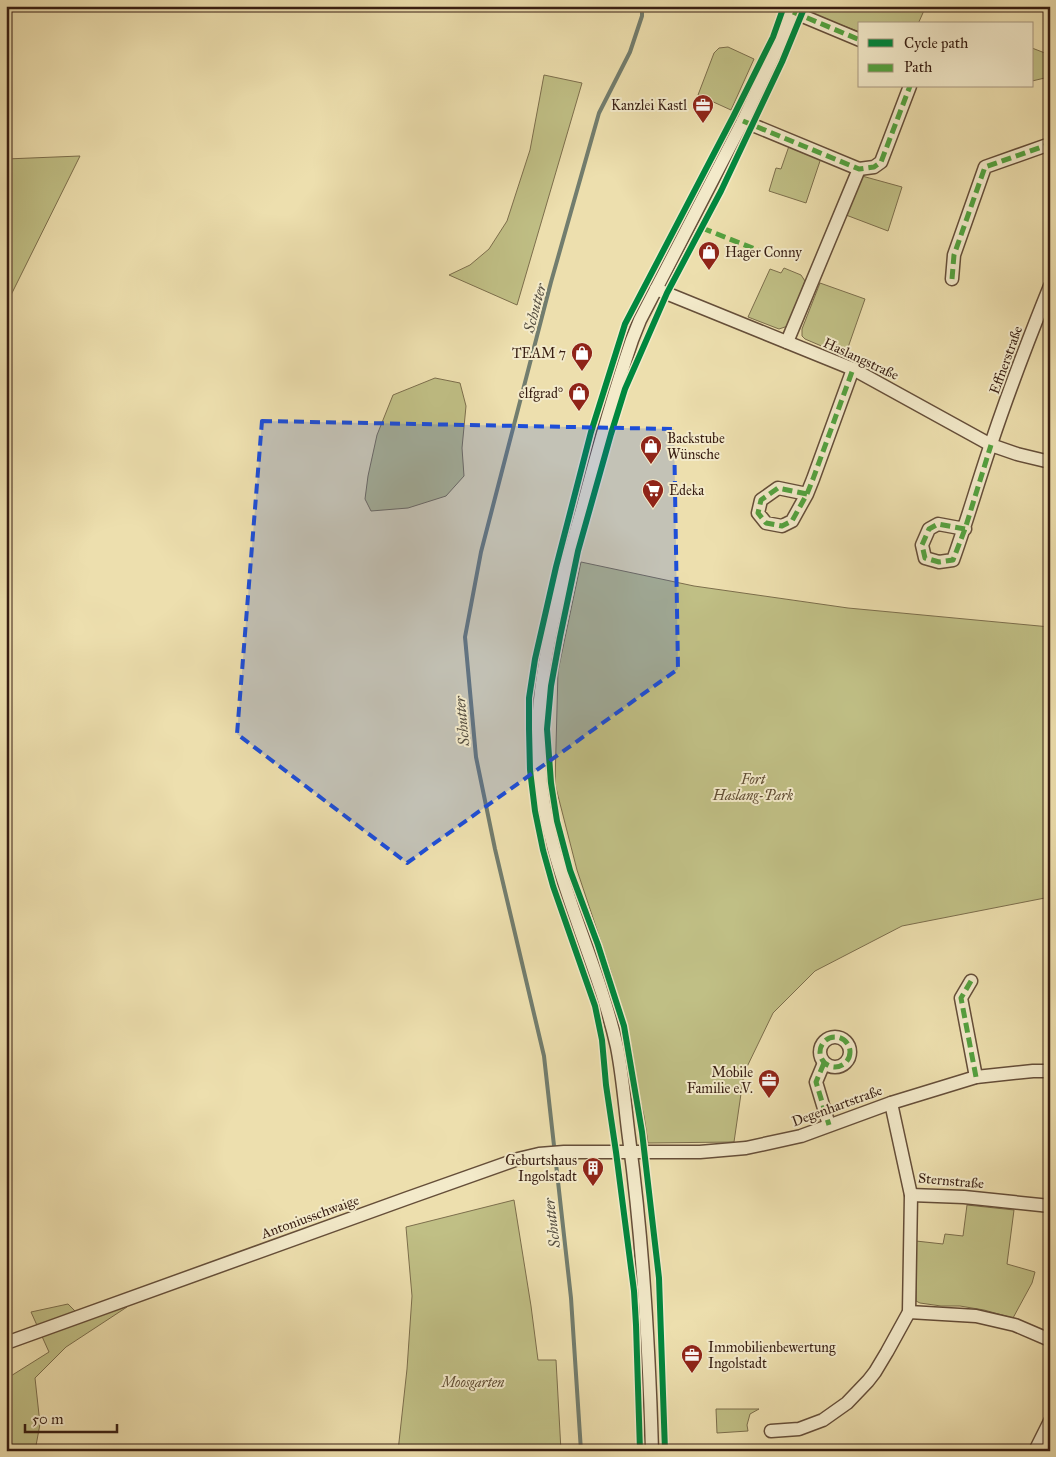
<svg xmlns="http://www.w3.org/2000/svg" width="1056" height="1457" font-family="'IM FELL Great Primer',serif">
<style>
.green{fill:#c0bf85;stroke:#7c6e4c}
.lines{fill:none;stroke-linecap:round;stroke-linejoin:round}
.stream{stroke:#727d6e;stroke-width:4}
.minor-casing{stroke:#654e39;stroke-width:15}
.minor{stroke:#f3eaca;stroke-width:12}
.quiet{stroke:#53a23f;stroke-width:5;stroke-dasharray:10 5;stroke-linecap:butt}
.cycleway-casing{stroke:#f3eaca;stroke-width:9}
.cycleway{stroke:#00873e;stroke-width:6}
.marked{fill:#1d4ed8;fill-opacity:0.2;stroke:#1d4ed8;stroke-width:4;stroke-dasharray:10 6;stroke-linejoin:round}
.labels{text-anchor:middle;dominant-baseline:central;stroke-width:4;stroke-linejoin:round;paint-order:stroke}
.poi-label{font-size:14px;fill:#381e12;stroke:#f3eaca;text-anchor:end}
.street-label{font-size:14px;fill:#381e12;stroke:#f3eaca}
.park-label{font-size:14px;font-style:italic;fill:#614e34;stroke:#f3eaca}
.water-label{font-size:15px;font-style:italic;fill:#554e40;stroke:#f3eaca}
</style>
<rect width="100%" height="100%" fill="#eddfae"/>
<filter id="stains"><feTurbulence type="fractalNoise" baseFrequency=".004" numOctaves="4"/><feColorMatrix values="0 0 0 0 .2 0 0 0 0 .09 0 0 0 0 .02 0 0 0 .5 -.17"/></filter>
<radialGradient id="worn" r=".72"><stop offset=".6" stop-color="#630" stop-opacity="0"/><stop offset="1" stop-color="#630" stop-opacity=".3"/></radialGradient>
<g class="green">
<polygon points="812,6 926,6 918,24 860,24 860,32 809,13"/>
<polygon points="728,47 754,59 731,110 698,95 714,53 719,48"/>
<polygon points="1032,48 1050,55 1049,77 1032,81"/>
<polygon points="544,75 582,83 517,305 449,275 470,265 489,249 507,221 530,150"/>
<polygon points="789,146 821,158 806,203 769,191 776,168 781,169"/>
<polygon points="80,156 11,295 6,307 6,159"/>
<polygon points="862,176 902,187 888,231 846,215"/>
<polygon points="784,268 801,275 805,281 788,326 779,329 748,317 770,269 781,273"/>
<polygon points="820,283 865,299 845,356 805,339 802,336 802,329"/>
<polygon points="435,378 460,383 466,406 462,448 464,476 446,496 408,508 371,511 365,499 368,476 377,435 393,395"/>
<polygon points="581,562 694,586 848,608 1050,627 1050,897 902,926 815,971 773,1013 744,1073 734,1142 648,1143 644,1116 639,1096 632,1051 626,1025 611,972 577,870 555,784 558,671"/>
<polygon points="514,1200 531,1306 538,1360 556,1360 561,1451 398,1451 407,1369 412,1296 406,1227"/>
<polygon points="967,1205 1014,1210 1007,1264 1035,1272 1032,1283 1013,1318 984,1310 960,1306 941,1306 920,1303 916,1301 916,1241 943,1244 945,1234 963,1236"/>
<polygon points="125,1302 127,1307 66,1347 35,1378 40,1424 35,1451 6,1451 6,1379 49,1352 31,1312 68,1304 83,1319"/>
<polygon points="716,1409 759,1409 750,1414 747,1425 748,1431 717,1433"/>
</g>
<g class="lines">
<polyline class="stream" points="581,1451 571,1298 544,1056 495,849 476,757 465,637 481,552 551,282 599,113 630,52 642,16 642,6"/>
<g class="minor-casing">
<g id="minor">
<polyline points="793,12 860,40"/>
<polyline points="743,121 859,169 874,167 881,162 910,86"/>
<polyline points="952,279 954,255 985,167 1050,144"/>
<polyline points="656,289 853,369 991,445 1017,454 1050,462"/>
<polyline points="787,342 859,169"/>
<polyline points="807,494 778,488 761,500 758,513 766,523 782,526 792,521 807,494 813,479 853,369"/>
<path d="M965 529 938 524 929 529 922 545 925 558 939 562 953 560C967 521 978 482 991 444 1009 390 1029 338 1050 286"/>
<polyline points="971,981 961,998 976,1077"/>
<circle cx="835" cy="1052" r="15"/>
<polyline points="824,1063 816,1082 829,1125"/>
<polyline points="911,1195 964,1197 1050,1206"/>
<polyline points="909,1312 976,1316 1015,1325 1050,1340"/>
<polyline points="6,1343 408,1198 518,1159 539,1154 564,1152 700,1152 746,1148 801,1136 891,1103 976,1077 1033,1071 1050,1071"/>
<polyline points="771,1431 799,1429 823,1420 847,1403 868,1381 875,1372 887,1352 909,1312 911,1195 891,1103"/>
<path d="M652 1451C649 1346 643 1242 629 1138 625 1108 623 1077 617 1047 595 949 542 859 539 756 539 741 538 726 539 711 544 645 564 573 582 510 597 453 613 396 632 340L640 320 743 121 781 40 795 6"/>
<polyline points="1035,1451 1050,1421"/>
</g>
</g>
<use href="#minor" class="minor"/>
<g class="quiet">
<polyline points="793,12 860,40"/>
<polyline points="743,121 859,169 874,167 881,162 910,86"/>
<polyline points="702,228 760,251"/>
<polyline points="952,279 954,255 985,167 1050,144"/>
<polyline points="807,494 778,488 761,500 758,513 766,523 782,526 792,521 807,494 813,479 853,369"/>
<polyline points="965,529 938,524 929,529 922,545 925,558 939,562 953,560 965,529 991,445"/>
<polyline points="971,981 961,998 976,1077"/>
<circle cx="835" cy="1052" r="15"/>
<polyline points="824,1063 816,1082 829,1125"/>
</g>
<g class="cycleway-casing">
<g id="cycleway">
<polyline points="640,1451 636,1325 634,1291 616,1152 606,1085 602,1040 595,1006 553,886 543,850 535,811 530,770 529,729 529,698 535,659 556,567 591,432 625,324 733,117 773,37 784,6"/>
<polyline points="665,1451 659,1278 642,1132 624,1026 598,945 570,870 557,821 551,783 547,729 551,686 560,637 578,551 611,434 625,389 667,293 721,191 782,62 805,6"/>
</g>
</g>
<use href="#cycleway" class="cycleway"/>
</g>
<path class="marked" d="M262 421 674 429 678 669 407 863 237 734Z"/>
<defs>
<g id="office-pin" transform="scale(1.125)"><path d="M0 17L-7.5 6A9.5 9.5 0 1 1 7.5 6Z" fill="#8f2418" stroke="#f3eaca"/><path d="M-6-3h4V-5.5h4V-3h4V5H-6ZM-1-4.5V-3h2v-1.5ZM-6 0V1H6V0Z" fill="#fff"/></g>
<g id="shop-pin" transform="scale(1.125)"><path d="M0 17L-7.5 6A9.5 9.5 0 1 1 7.5 6Z" fill="#8f2418" stroke="#f3eaca"/><path d="M-5-2.5h2.3a2.7 3.5 0 0 1 5.4 0H5L5.5 6h-11ZM-1.5-2.5h3a1.5 2.3 0 0 0-3 0Z" fill="#fff"/></g>
<g id="supermarket-pin" transform="scale(1.125)"><path d="M0 17L-7.5 6A9.5 9.5 0 1 1 7.5 6Z" fill="#8f2418" stroke="#f3eaca"/><path d="M-6-5.5h2.5l.6 2H6L4.5 2H-2.5L-4.4-4H-6ZM-1.5 3.2a1.3 1.3 0 1 0 .1 0ZM3 3.2a1.3 1.3 0 1 0 .1 0Z" fill="#fff"/></g>
<g id="building-pin" transform="scale(1.125)"><path d="M0 17L-7.5 6A9.5 9.5 0 1 1 7.5 6Z" fill="#8f2418" stroke="#f3eaca"/><path d="M-4-6H4V6H1V3H-1V6H-4ZM-2.5-4.3h1.7v1.8h-1.7ZM.8-4.3h1.7v1.8H.8ZM-2.5-1h1.7V.8h-1.7ZM.8-1h1.7V.8H.8Z" fill="#fff"/></g>
</defs>
<g fill-rule="evenodd">
<use href="#office-pin" x="703" y="105"/>
<use href="#shop-pin" x="709" y="252"/>
<use href="#shop-pin" x="582" y="353"/>
<use href="#shop-pin" x="579" y="393"/>
<use href="#shop-pin" x="651" y="446"/>
<use href="#supermarket-pin" x="653" y="490"/>
<use href="#office-pin" x="769" y="1080"/>
<use href="#building-pin" x="593" y="1168"/>
<use href="#office-pin" x="692" y="1355"/>
</g>
<g class="labels">
<g class="poi-label">
<text x="687" y="105">Kanzlei Kastl</text>
<text x="725" y="252" text-anchor="start">Hager Conny</text>
<text x="566" y="353">TEAM 7</text>
<text x="563" y="393">elfgrad°</text>
<text x="667" y="438" text-anchor="start">Backstube<tspan x="667" dy="16">Wünsche</tspan></text>
<text x="669" y="490" text-anchor="start">Edeka</text>
<text x="753" y="1072">Mobile<tspan x="753" dy="16">Familie e.V.</tspan></text>
<text x="577" y="1160">Geburtshaus<tspan x="577" dy="16">Ingolstadt</tspan></text>
<text x="708" y="1347" text-anchor="start">Immobilienbewertung<tspan x="708" dy="16">Ingolstadt</tspan></text>
</g>
<g class="street-label">
<text transform="translate(861 359) rotate(25)">Haslangstraße</text>
<text transform="translate(1006 360) rotate(-70)">Effnerstraße</text>
<text transform="translate(837 1106) rotate(-20)">Degenhartstraße</text>
<text transform="translate(951 1181) rotate(5)">Sternstraße</text>
<text transform="translate(310 1217) rotate(-20)">Antoniusschwaige</text>
</g>
<g class="park-label">
<text x="753" y="779">Fort<tspan x="753" dy="16">Haslang-Park</tspan></text>
<text x="473" y="1382">Moosgarten</text>
</g>
<g class="water-label">
<text transform="translate(535 308) rotate(-75)">Schutter</text>
<text transform="translate(462 721) rotate(-95)">Schutter</text>
<text transform="translate(552 1223) rotate(-97)">Schutter</text>
</g>
</g>
<rect width="1056" height="1457" fill="none" stroke="#eddfae" stroke-width="25"/>
<rect x="8" y="8" width="1041" height="1442" fill="none" stroke="#381e12" stroke-width="2.5"/>
<rect x="12" y="12" width="1031" height="1432" fill="none" stroke="#381e12"/>
<rect x="858" y="22" width="175" height="65" fill="#f3eaca" stroke="#a89880"/>
<rect x="868" y="39" width="25" height="8" fill="#00873e" stroke="#a89880"/>
<text x="904" y="48" font-size="15" fill="#381e12">Cycle path</text>
<rect x="868" y="64" width="25" height="8" fill="#53a23f" stroke="#a89880"/>
<text x="904" y="72" font-size="15" fill="#381e12">Path</text>
<path d="M25 1424v8h92v-8" fill="none" stroke="#381e12" stroke-width="2.5"/>
<text x="32" y="1424" font-size="15" fill="#381e12" stroke="#f3eaca" stroke-width="4" paint-order="stroke">50 m</text>
<rect width="100%" height="100%" filter="url(#stains)"/>
<rect width="100%" height="100%" fill="url(#worn)"/>
</svg>
